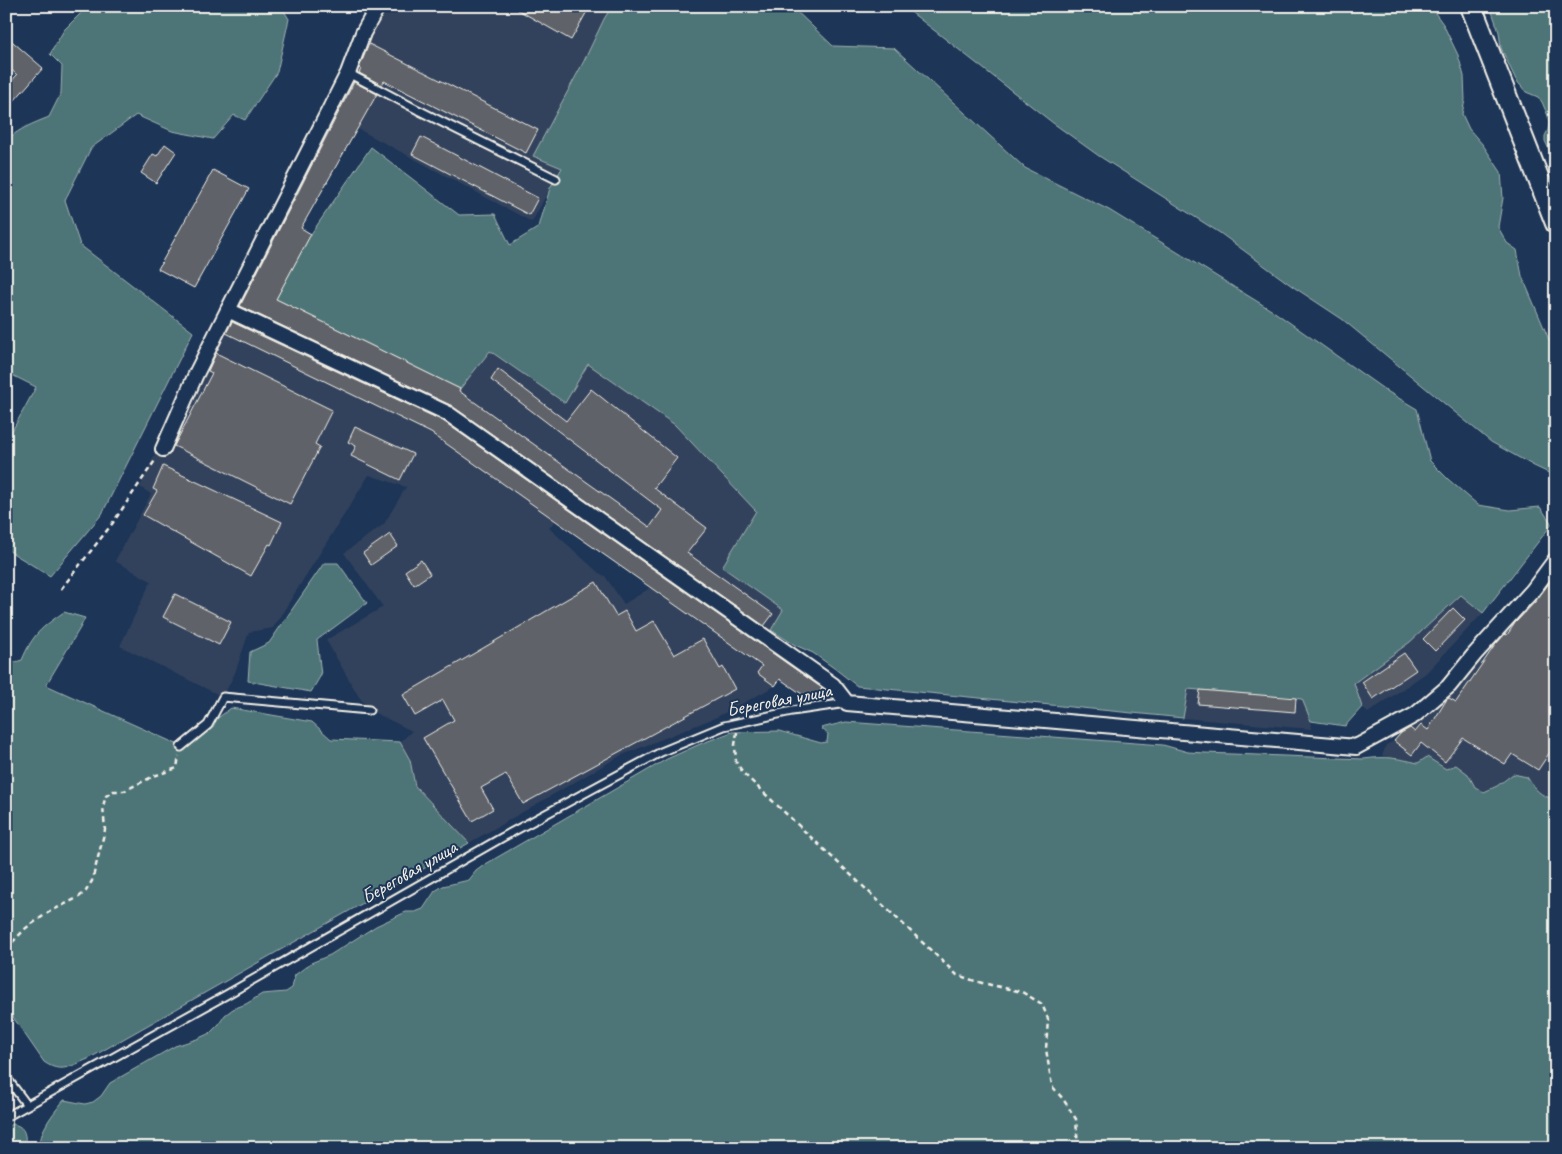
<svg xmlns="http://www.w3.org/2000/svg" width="1562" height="1154" font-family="Caveat,sans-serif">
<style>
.built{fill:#31425c;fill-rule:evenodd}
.green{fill:#4e7478;stroke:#a1b2b0}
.building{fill:#5f6269;stroke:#f4f1e8}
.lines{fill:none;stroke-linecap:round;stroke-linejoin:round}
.lane-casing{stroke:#f4f1e8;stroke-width:11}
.street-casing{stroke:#f4f1e8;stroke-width:18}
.secondary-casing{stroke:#f4f1e8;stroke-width:24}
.path{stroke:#f4f1e8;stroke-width:2.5;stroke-dasharray:5 4;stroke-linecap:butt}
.lane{stroke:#1d3557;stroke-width:7}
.street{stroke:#1d3557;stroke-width:14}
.secondary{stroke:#1d3557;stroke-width:20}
.labels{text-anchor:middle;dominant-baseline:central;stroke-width:4;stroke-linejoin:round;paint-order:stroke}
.street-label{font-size:20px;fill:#f4f1e8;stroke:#1d3557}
</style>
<rect width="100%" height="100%" fill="#1d3557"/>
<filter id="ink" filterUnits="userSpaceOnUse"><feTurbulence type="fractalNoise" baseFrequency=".02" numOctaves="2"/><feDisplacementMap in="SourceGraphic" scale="10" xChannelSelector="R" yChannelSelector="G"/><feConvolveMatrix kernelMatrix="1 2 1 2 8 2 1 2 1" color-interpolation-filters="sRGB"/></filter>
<g filter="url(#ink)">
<g class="built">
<path d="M378 6H612L604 19 584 61 533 156 562 168 550 188 532 222 358 129 301 228 311 234 277 299 490 351 564 403 588 363 675 425 756 511 722 567 784 611 771 630 455 408 451 407 447 413 847 703 821 707 780 679 775 686 717 717 620 756 469 843 415 786 410 760 400 742 412 731 369 710 359 697 326 640 383 607 344 553 384 524 406 487 369 475 273 628 249 632 235 673 223 697 120 646 151 581 115 561 151 494 140 487 158 447ZM555 521 650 587V588L624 604 605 576 599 573 549 528Z"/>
<polygon points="1556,564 1556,799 1550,798 1506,778 1497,786 1484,792 1475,787 1468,774 1446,769 1427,757 1418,763 1398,758 1382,756 1386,745 1394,741 1406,725 1476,658 1483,662 1503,632"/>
<polygon points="1462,595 1483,613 1426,673 1368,713 1362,707 1354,683 1410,642"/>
<polygon points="1188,689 1303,699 1311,721 1311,729 1183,718"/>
</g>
<g class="green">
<path d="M88 6H281L289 19 277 72 245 120 234 115 213 139 172 131 136 115 91 148 65 200 80 245 193 332 102 514 50 576 6 549V442L36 387 6 372V144C11 131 37 122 49 117L61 93 62 66 50 54 64 30Z"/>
<polygon points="612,6 791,6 833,46 894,48 1025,168 1109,210 1276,313 1385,390 1417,409 1430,461 1449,480 1478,505 1510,510 1540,507 1552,524 1483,613 1461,595 1410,642 1354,683 1362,707 1345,726 1311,721 1302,699 1188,689 1183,718 857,686 834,668 813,653 795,645 771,630 783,610 722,567 756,511 675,425 588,364 565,403 490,351 460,389 276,299 311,234 371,147 459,215 495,214 510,245 539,227 550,188 562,168 533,156 584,61 604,19"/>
<polygon points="903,6 1430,6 1443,24 1458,55 1464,76 1465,100 1462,114 1469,129 1483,145 1501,172 1503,198 1498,227 1507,243 1517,250 1522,276 1556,356 1556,474 1551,474 1534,466 1491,442 1342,319 1292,286 1220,233 1099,156 1053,123"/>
<polygon points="1490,6 1556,6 1555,160 1553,158 1545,141 1545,136 1548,130 1549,123 1548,116 1542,102 1538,97 1526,92 1516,80 1501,48 1499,32"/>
<polygon points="324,563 338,563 367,603 317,640 321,675 311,692 248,681 250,652 269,643"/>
<path d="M64 612 85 618 80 628 46 685 181 746 231 708 312 722 331 739 400 742 410 760 415 786 469 843 88 1059C71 1066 61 1074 44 1062L6 1007V665L22 660C33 634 41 628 64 612Z"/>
<path d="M846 722 1163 745 1188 752 1205 753 1364 759C1386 756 1397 758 1418 763L1427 757 1446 769 1456 765 1468 774 1475 787 1484 792 1497 786 1513 774 1527 777C1535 789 1540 797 1556 799V1148H36C41 1141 41 1136 44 1129 49 1118 57 1109 64 1100L85 1104 93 1102 101 1096 110 1083 175 1046 197 1039 210 1033 219 1024 225 1015 233 1009 246 1004 262 994 286 992 292 988 295 975 311 963 330 955 376 926 406 912H415L423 909 435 891 443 886 469 880 476 871 484 865 667 759 700 744 732 732 779 731 821 743 827 742 828 734 821 728Z"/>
<path d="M12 1124C26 1126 26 1136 25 1148H6V1127Z"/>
</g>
<g class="building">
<polygon points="511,6 590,6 571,40"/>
<polygon points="6,36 43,68 6,110 6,87 17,75 6,65"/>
<polygon points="369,44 538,130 526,153 384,81 382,85 359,73 361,69 359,68"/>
<polygon points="354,82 377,94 301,228 311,234 276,299 460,389 459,391 650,527 662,510 491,380 498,369 566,421 591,389 677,458 654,488 707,528 687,553 773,614 764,626 452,406 240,306"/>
<polygon points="421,137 538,198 529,215 412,154"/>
<polygon points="165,144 176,152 156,183 141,173 153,154 157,156"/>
<polygon points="213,170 249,189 194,288 158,269"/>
<polygon points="232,322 443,421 822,688 812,701 780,679 775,686 757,673 762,666 431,433 226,333"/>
<polygon points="216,353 332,410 315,444 320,447 290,504 174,446 212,373 208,371"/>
<polygon points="355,427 413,454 400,480 351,456 356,446 348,442"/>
<polygon points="163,466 282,522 271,545 269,544 251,576 143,515 157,491 153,489"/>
<polygon points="390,534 398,546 371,565 363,553"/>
<polygon points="421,560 430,574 414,585 405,571"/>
<polygon points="1556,574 1556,743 1538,770 1512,754 1505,764 1463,738 1445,762 1421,743 1412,755 1394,741 1401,733 1410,728 1415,732 1421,725 1428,730 1447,699 1449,698 1456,702 1495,645 1505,634 1507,635 1515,623 1535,602"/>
<polygon points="596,582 616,616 625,611 636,631 654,621 674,655 703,639 720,669 723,667 735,689 523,804 506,774 481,788 493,809 472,821 423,738 454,720 443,700 415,716 403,695"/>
<polygon points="175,594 231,622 219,645 163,617"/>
<polygon points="1453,608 1465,620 1435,651 1423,639"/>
<polygon points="1404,653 1416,670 1373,699 1362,682"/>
<polygon points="1200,690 1296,698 1295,712 1198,704"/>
</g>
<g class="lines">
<g class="lane-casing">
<g id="lane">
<polyline points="348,73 418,110 556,179"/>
<polyline points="181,747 208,725 223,697 369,710"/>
<polyline points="6,1077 27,1105"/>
<polyline points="6,1117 226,995 503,837 661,752 724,726 792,711 847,703"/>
</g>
</g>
<g class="street-casing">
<g id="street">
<polyline points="228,310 348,73 363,33 378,6"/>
<polyline points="163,449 196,374 228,310 447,413 833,685 847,703 1356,747 1415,715 1449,686 1474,655 1533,590 1556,559"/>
</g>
</g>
<g class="secondary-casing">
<polyline id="secondary" points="1471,6 1556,223"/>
</g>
<g class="path">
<polyline points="61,589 112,524 156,459"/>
<polyline points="737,732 735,745 736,762 744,774 957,975 978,982 1022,992 1042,1004 1048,1019 1046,1049 1052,1086 1063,1099 1076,1119 1078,1148"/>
<polyline points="6,949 26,928 49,912 79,897 86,891 92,881 105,830 103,806 106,796 113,791 124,791 154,776 177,768 179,756"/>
</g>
<use href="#lane" class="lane"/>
<use href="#street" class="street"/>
<use href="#secondary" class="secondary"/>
</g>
</g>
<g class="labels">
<g class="street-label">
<text transform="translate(779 700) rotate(-11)">Береговая улица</text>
<text transform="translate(409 872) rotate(-30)">Береговая улица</text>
</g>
</g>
<rect width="1562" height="1154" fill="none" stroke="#1d3557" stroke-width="25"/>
<rect x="12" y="12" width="1537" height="1129" fill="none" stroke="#f4f1e8" stroke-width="2" filter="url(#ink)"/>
</svg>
